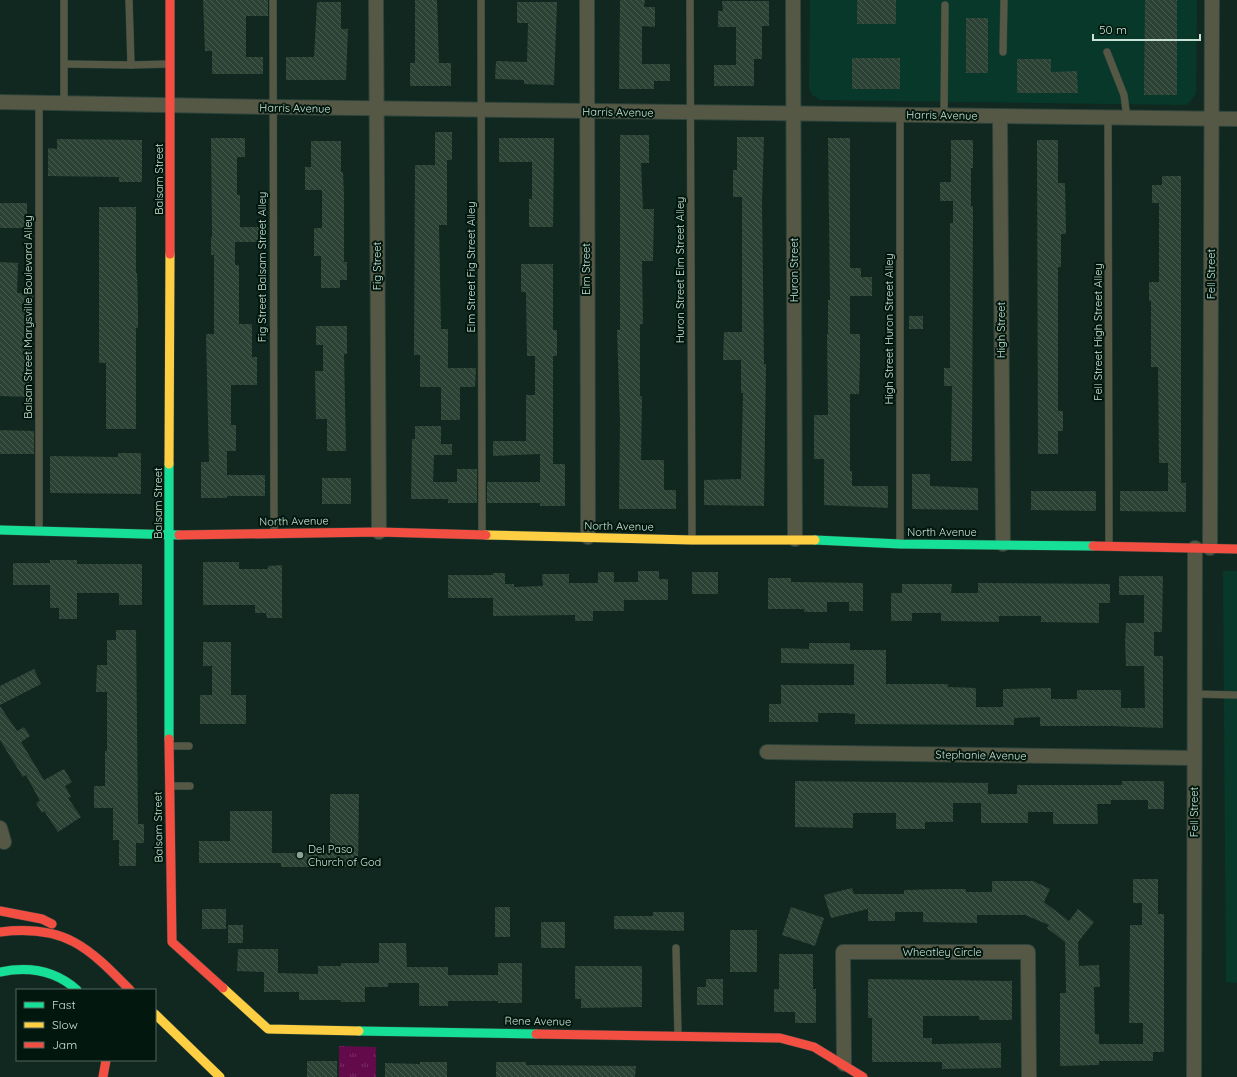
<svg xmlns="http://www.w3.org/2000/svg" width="1237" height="1077" font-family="Quicksand,sans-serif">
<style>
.built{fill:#073829}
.grass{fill:url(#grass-tufts)}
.building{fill:url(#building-back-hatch)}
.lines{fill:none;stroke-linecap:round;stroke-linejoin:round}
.lane-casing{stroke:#2f443c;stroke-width:8}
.street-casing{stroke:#2f443c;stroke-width:16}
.fast-casing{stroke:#2f443c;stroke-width:10}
.slow-casing{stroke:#2f443c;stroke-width:10}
.jam-casing{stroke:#2f443c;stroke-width:10}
.lane{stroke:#565846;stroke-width:7}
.street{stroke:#565846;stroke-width:14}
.fast{stroke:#16e098;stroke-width:9}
.slow{stroke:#ffcf43;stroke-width:9}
.jam{stroke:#f24e42;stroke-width:9}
.poi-dot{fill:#88a296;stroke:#02170e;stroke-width:1.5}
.labels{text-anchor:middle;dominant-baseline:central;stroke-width:4;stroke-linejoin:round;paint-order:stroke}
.street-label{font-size:11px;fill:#c8e3d6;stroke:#02170e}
.poi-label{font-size:11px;fill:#c8e3d6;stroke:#02170e;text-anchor:start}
</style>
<defs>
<pattern id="grass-tufts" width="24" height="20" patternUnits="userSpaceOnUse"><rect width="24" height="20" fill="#630b4a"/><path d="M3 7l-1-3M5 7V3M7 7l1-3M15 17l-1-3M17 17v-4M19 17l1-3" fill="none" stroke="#782e63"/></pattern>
<pattern id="building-back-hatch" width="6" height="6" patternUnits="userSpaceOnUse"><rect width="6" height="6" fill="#2b4234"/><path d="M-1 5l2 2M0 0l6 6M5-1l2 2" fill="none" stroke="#485d51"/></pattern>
</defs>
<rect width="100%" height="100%" fill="#102820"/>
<g class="built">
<polygon points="810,0 1197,0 1196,94 1187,105 821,100 812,95 809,87"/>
<polygon points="1223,571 1237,571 1237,983 1226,982"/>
</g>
<polygon class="grass" points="339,1046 376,1047 376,1077 339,1077"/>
<g class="building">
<polygon points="203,0 268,0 268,16 246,16 246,57 263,57 263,74 212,74 212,51 205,51"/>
<polygon points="415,0 437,0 439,63 451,63 451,86 410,86 410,63 415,63"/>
<polygon points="620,0 645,0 644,7 655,7 655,27 642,26 642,64 670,64 670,81 654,81 654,89 619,89"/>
<rect x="857" y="0" width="39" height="24"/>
<polygon points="1145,0 1177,0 1177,95 1144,95"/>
<polygon points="722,1 769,1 769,26 762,26 762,59 754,59 754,86 714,86 714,65 736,65 736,27 718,27 718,11 723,11"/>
<polygon points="317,2 341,2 341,29 348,29 346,80 286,80 286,57 314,57"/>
<polygon points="517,2 557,2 554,85 524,84 524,80 495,79 496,61 527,62 528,23 517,23"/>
<rect x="966" y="18" width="22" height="55"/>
<rect x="852" y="58" width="48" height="31"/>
<polygon points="1017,59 1051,59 1051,72 1077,71 1078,93 1017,93"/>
<polygon points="435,132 452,132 452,160 447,160 447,225 439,225 441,329 448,329 448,368 476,368 475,387 460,387 460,420 441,420 441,387 420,387 420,355 414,355 415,165 435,165"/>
<polygon points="620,135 649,135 649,163 641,163 643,209 654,209 653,261 642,261 643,324 640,324 640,396 642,396 641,460 664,460 664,490 676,490 676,509 619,509 620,422 617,330 620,330"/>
<polygon points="737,137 764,137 762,202 764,364 766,364 764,506 704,505 704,480 741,479 743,393 741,393 741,360 723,360 724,332 742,332 742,197 733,197 733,170 737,170"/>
<polygon points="211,138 245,138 245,157 237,157 237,195 240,195 240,227 263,227 263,242 235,242 235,265 239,265 239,324 252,324 252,357 257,357 257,385 231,385 231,425 236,425 236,451 227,451 227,475 265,475 265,496 227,496 227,498 201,498 201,462 209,462 206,334 214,334 214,255 211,255 211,237 212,237"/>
<polygon points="499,138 554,138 553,227 529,227 529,199 532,199 532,162 499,162"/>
<polygon points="828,138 850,138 850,268 861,268 861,277 872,277 872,296 850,296 850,334 860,334 860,362 859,394 850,394 850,471 852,471 852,486 888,486 888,508 824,505 824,459 814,459 814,415 828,415 827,334 828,334 828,300 830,300"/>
<polygon points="57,139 142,140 142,182 119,182 119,177 48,176 48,148 57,149"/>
<polygon points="951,140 973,140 973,168 971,168 971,206 973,206 972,461 951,461 952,386 944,386 944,368 950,368 950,223 953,223 953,201 940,201 940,182 951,182"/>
<polygon points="1037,140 1058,140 1058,183 1065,183 1066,234 1061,234 1061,267 1058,267 1058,411 1063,411 1063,431 1058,431 1058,454 1038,454"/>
<polygon points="311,141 341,141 341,172 343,172 344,196 344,262 347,262 347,280 340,280 340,288 321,288 321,256 314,256 314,228 322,228 322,190 305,190 305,167 311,167"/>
<polygon points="1162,176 1181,176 1181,483 1186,483 1186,512 1120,511 1120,491 1168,491 1168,463 1159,463 1158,367 1151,367 1151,301 1149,301 1149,282 1159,282 1159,203 1152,203 1152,185 1162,185"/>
<rect x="0" y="203" width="27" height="25"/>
<polygon points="99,207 136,207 136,273 137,273 138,311 138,328 136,328 136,429 106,429 106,363 99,363"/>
<polygon points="0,262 18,263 17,293 33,293 29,397 0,396"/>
<polygon points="521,264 553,264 553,330 557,330 557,356 553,356 553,464 565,464 565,506 540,506 540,503 487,503 487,482 540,482 540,454 493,456 493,441 526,441 526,395 535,395 535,356 527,356 526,292 521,292"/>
<rect x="909" y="316" width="14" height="13"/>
<polygon points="316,326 347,326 347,354 344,354 346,451 327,451 327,419 316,419 315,371 323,371 323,345 316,345"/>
<polygon points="415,426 441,426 441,444 452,444 452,455 434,455 433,482 457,482 457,469 477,469 477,503 448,503 448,499 411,499 412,439 415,439"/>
<polygon points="0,430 34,431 34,454 0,454"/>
<polygon points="118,453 141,453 141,494 50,493 50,456 118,457"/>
<polygon points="912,474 930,474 930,486 978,488 978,510 912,509"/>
<rect x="322" y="478" width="29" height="26"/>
<polygon points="1031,491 1096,491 1096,511 1031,510"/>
<polygon points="50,560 77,560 77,564 142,564 142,605 119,605 119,593 77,593 77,619 59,619 59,608 50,608 50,585 13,585 13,563 50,563"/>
<polygon points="203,562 239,562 239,569 268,569 268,566 282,565 282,618 267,618 266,613 255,613 255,605 203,605"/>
<polygon points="638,571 659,571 659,579 668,579 668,600 624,600 624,611 593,611 593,621 575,621 575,615 493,616 493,598 448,598 448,575 493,575 493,573 505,573 505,584 514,584 514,587 543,586 542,574 569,574 569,583 598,583 598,572 614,572 614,582 638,582"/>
<rect x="692" y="572" width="26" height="22"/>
<polygon points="1119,576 1163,576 1162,632 1154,632 1154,656 1163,656 1163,728 1111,726 1040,726 1040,717 1014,718 1014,725 855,724 855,714 844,713 818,713 818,722 769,722 769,704 781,704 781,685 854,685 854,664 781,663 781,648 809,649 809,643 850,643 850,650 886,650 886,684 948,684 948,687 976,688 976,707 1003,707 1003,689 1051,688 1051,699 1077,699 1077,690 1121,690 1121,708 1145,708 1144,666 1126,666 1125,642 1126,623 1144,623 1144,595 1119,595"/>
<polygon points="768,578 791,578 791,582 863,583 863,611 849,611 849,602 827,602 827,612 804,612 804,609 768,609"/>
<polygon points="978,583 1110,584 1110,603 1099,603 1099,623 1041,622 1041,616 999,616 999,622 941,621 941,613 912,613 912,621 891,621 891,593 902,593 902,584 952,584 951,593 978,593"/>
<polygon points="116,630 136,630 138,824 144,824 144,843 136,843 136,866 119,866 119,840 113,840 113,808 94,808 94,786 105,786 105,751 107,751 107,692 96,692 97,665 107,665 107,640 116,640"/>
<polygon points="203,642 231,642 231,695 246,695 246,724 200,724 200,695 212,695 212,666 203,666"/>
<polygon points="34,669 41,684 0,705 0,686"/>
<polygon points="0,706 17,731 24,727 30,736 21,742 44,780 64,769 72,782 65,786 71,797 68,798 81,817 58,832 44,811 42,813 36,803 40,801 26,775 23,777 0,740"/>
<polygon points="795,781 988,783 988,794 1017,794 1017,785 1122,785 1122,781 1164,781 1164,809 1148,809 1148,800 1111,800 1111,804 1097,804 1098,824 1053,824 1053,812 1028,812 1028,823 981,823 981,803 953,803 953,822 925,822 925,829 896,829 896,813 853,813 853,828 795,827"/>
<polygon points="330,794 359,794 358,867 281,867 281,863 199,863 199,841 230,841 230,811 272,811 272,853 330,853"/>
<polygon points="1133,879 1158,879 1158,914 1164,914 1164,1052 1153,1052 1153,1061 1099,1061 1099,1065 1060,1066 1060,993 1066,993 1065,942 1047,928 1049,925 1025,915 977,915 977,923 923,922 923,912 895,912 895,921 868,921 868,909 831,918 824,895 852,888 854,894 904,894 904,890 944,889 966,889 966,892 992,892 992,881 1033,881 1050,889 1044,902 1069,921 1078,909 1094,922 1078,942 1079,966 1099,965 1100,987 1094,987 1095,1034 1099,1034 1099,1044 1143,1044 1143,1023 1129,1023 1130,925 1142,925 1142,903 1133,903"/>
<rect x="495" y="907" width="15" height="30"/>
<polygon points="791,907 824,918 815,946 782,935"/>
<rect x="202" y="909" width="24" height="20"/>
<polygon points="653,912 684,912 684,931 614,929 614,916 653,916"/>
<rect x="541" y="922" width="24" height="26"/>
<rect x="228" y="925" width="15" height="18"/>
<rect x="730" y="930" width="27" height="42"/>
<polygon points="379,943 406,943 407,967 448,967 448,975 498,975 498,963 522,963 522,1003 498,1003 498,1001 448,1001 448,1006 419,1006 419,983 388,983 388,987 365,987 365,1002 341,1002 341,1000 299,1000 299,992 264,992 264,972 237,971 238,949 278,949 278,973 318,974 318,966 341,966 341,963 379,963"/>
<polygon points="779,954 813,954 813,989 816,989 816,1023 795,1023 795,1012 774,1012 774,989 779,989"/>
<polygon points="575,966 642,966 642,1007 581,1008 581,999 575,999"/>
<polygon points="706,979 723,979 723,1005 697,1005 697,987 706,987"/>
<polygon points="868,979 1012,981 1012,1020 979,1020 979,1016 923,1016 923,1038 932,1038 932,1044 1001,1043 1001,1068 942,1069 942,1062 872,1062 872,1018 868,1018"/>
<rect x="307" y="1061" width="30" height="16"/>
<polygon points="420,1062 447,1062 447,1077 385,1077 385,1063 420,1064"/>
<polygon points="496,1062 526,1062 526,1065 636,1066 635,1077 496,1077"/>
</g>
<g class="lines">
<g class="lane-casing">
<g id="lane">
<polyline points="64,0 64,103"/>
<polyline points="129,0 131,65 169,64"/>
<polyline points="273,0 274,533"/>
<polyline points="481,0 482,534"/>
<polyline points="690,0 692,540"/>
<polyline points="1003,52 1004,0"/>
<polyline points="1107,52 1124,95 1127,118"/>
<polyline points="64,64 131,65"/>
<polyline points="39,102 39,529"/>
<polyline points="900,115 900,542"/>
<polyline points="944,115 945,5"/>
<polyline points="1108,117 1109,546"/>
<polyline points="1194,694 1237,695"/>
<polyline points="171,746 189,746"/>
<polyline points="170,786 190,786"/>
<polyline points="676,948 678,1035"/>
</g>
</g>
<g class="street-casing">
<g id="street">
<polyline points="376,0 379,532"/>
<polyline points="587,0 588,537"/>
<polyline points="793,0 795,539"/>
<polyline points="0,102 273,107 1237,119"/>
<polyline points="1000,116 1003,544"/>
<polyline points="1210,548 1212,0"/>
<polyline points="767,752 1194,758"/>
<polyline points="0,828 4,842"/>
<polyline points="844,1064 843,952 1028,952 1029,1077"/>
<polyline points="1194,1077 1195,548"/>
</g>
</g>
<g class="fast-casing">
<g id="fast">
<polyline points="0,530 179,535"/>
<polyline points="815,540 900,544 1093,546"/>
<polyline points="169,739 169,464"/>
<path d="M0 972C29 966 55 970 77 990"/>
<polyline points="359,1031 536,1034"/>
</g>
</g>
<g class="slow-casing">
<g id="slow">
<polyline points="169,464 170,254"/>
<polyline points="486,535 692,540 815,540"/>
<polyline points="223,988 268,1029 359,1031"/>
<polyline points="155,1014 220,1077"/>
</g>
</g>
<g class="jam-casing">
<g id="jam">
<polyline points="170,254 170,0"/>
<polyline points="179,535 379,532 486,535"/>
<polyline points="1093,546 1237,549"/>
<polyline points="169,739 172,942 223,988"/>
<polyline points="0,911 42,919 52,924"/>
<path d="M0 932C65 924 88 947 130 990"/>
<polyline points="536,1034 780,1038 814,1047 863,1077"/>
<polyline points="103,1077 106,1060"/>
</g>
</g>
<use href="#lane" class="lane"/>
<use href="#street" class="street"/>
<use href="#fast" class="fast"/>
<use href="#slow" class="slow"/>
<use href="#jam" class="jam"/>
</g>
<circle class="poi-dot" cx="300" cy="855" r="4"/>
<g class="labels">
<g class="street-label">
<text transform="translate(295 108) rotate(1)">Harris Avenue</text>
<text transform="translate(618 112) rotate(1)">Harris Avenue</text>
<text transform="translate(942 115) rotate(1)">Harris Avenue</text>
<text transform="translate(159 179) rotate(-90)">Balsam Street</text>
<text transform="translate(377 266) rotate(-90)">Fig Street</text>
<text transform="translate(262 267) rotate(-90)">Fig Street Balsam Street Alley</text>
<text transform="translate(471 267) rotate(-90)">Elm Street Fig Street Alley</text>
<text transform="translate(586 269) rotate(-90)">Elm Street</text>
<text transform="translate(680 270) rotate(-90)">Huron Street Elm Street Alley</text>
<text transform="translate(794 270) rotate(-90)">Huron Street</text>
<text transform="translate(1211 274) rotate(-90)">Fell Street</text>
<text transform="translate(28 317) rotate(-90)">Balsan Street Marysville Boulevard Alley</text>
<text transform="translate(889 329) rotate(-90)">High Street Huron Street Alley</text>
<text transform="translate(1001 330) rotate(-90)">High Street</text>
<text transform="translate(1098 332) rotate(-90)">Fell Street High Street Alley</text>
<text transform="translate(158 503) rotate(-90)">Balsam Street</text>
<text transform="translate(294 521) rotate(-1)">North Avenue</text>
<text transform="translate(619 526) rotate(1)">North Avenue</text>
<text x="942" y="532">North Avenue</text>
<text transform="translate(981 755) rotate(1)">Stephanie Avenue</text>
<text transform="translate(1194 812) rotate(-90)">Fell Street</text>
<text transform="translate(158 827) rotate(-91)">Balsam Street</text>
<text x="942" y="952">Wheatley Circle</text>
<text transform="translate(538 1021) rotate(1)">Rene Avenue</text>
</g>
<g class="poi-label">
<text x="308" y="849">Del Paso<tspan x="308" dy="13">Church of God</tspan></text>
</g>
</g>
<rect x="16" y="989" width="140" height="72" fill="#02170e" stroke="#51695e"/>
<rect x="24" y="1002" width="20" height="6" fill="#16e098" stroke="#51695e"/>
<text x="52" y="1009" font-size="12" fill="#c8e3d6">Fast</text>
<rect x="24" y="1022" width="20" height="6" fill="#ffcf43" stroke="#51695e"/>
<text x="52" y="1029" font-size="12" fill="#c8e3d6">Slow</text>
<rect x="24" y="1042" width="20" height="6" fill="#f24e42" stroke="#51695e"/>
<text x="52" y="1049" font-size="12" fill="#c8e3d6">Jam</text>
<path d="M1093 34v6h107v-6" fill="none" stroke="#c8e3d6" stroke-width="2"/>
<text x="1099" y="34" font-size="12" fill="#c8e3d6" stroke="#02170e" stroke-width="3" paint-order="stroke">50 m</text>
</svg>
